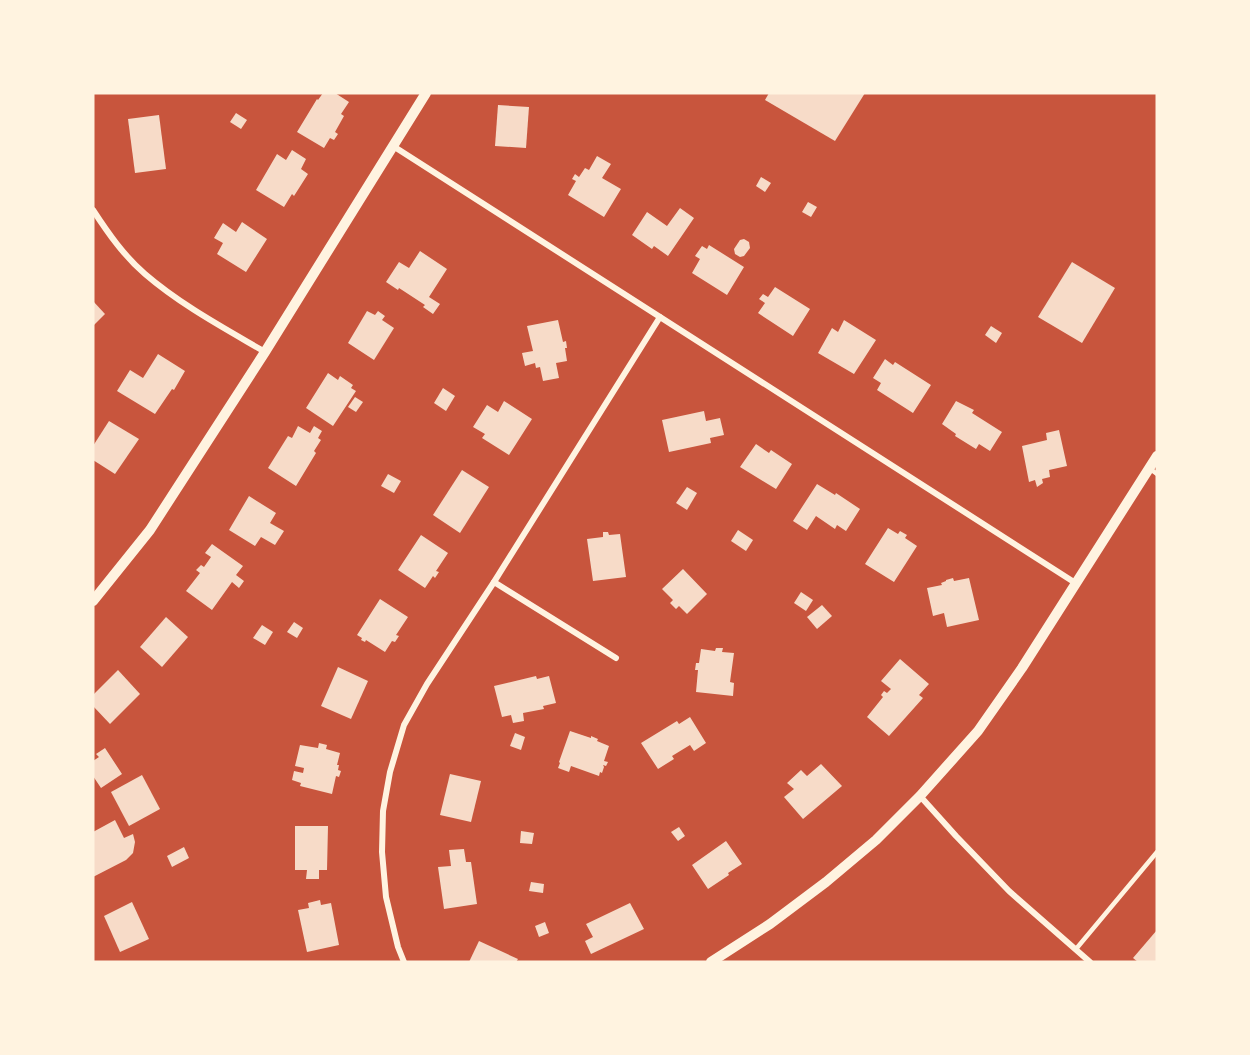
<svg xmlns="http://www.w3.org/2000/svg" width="1250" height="1055" font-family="'Noto Serif',serif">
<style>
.building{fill:#f7dbc8}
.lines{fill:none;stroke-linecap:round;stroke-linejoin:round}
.service{stroke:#fff3e0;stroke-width:4.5}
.minor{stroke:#fff3e0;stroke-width:6}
.tertiary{stroke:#fff3e0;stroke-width:10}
</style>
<rect width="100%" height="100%" fill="#c8553d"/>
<g class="building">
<polygon points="323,93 335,93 349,102 341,114 344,116 335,132 338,134 334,140 330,138 324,148 297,132 317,99 318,100"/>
<polygon points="769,93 865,93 835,141 765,100"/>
<polygon points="498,105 529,107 526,148 495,146"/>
<polygon points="236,113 247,120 241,129 230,122"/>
<polygon points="159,115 166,169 135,173 128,119"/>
<polygon points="292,150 306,159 301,169 308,174 294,196 292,194 284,207 256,190 277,154 286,160"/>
<polygon points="597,156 611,164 602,178 621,189 604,217 568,195 576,181 572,179 575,174 579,177 585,168 589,170"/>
<polygon points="761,177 771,183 765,192 756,186"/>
<polygon points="808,202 817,207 811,217 802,212"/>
<polygon points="680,208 694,218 668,256 654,246 652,249 632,235 647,212 667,226"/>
<polygon points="242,222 267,239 246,272 217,254 223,243 214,238 223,223 236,232"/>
<polygon points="744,239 749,242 750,248 744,256 740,257 735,254 734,249 740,240"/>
<polygon points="709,245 744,267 727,295 692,273 700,259 695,256 702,246 707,249"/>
<polygon points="420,251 447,269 429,297 440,304 433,314 423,307 425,305 399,288 398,290 386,282 399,262 409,268"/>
<polygon points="1072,262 1115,288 1082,343 1038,317"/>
<polygon points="775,287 810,309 793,336 758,313 765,303 759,299 763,294 768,297"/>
<polygon points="93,301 105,314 93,326"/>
<polygon points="367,311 375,315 378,311 385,316 382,320 394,328 374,360 348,343"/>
<polygon points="558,320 563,342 566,341 567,348 565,348 567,361 556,363 559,378 543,381 540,367 536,368 535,363 525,366 522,353 533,351 527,326"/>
<polygon points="844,320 876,340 854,374 818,353 832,328 838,332"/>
<polygon points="991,326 1002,333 996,343 985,335"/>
<polygon points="158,354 185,371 174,390 172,389 155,414 117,391 130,370 143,378"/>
<polygon points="885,359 893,365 895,362 931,385 913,413 877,390 881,383 873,378"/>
<polygon points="328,373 338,380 340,376 353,385 351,388 356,391 333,426 306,408"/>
<polygon points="443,388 455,396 446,411 434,403"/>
<polygon points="355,397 363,402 356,412 348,407"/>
<polygon points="504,401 532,419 509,455 482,438 485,434 473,427 487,405 498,412"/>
<polygon points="956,401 974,410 972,413 1002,432 990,451 979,444 976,449 955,436 956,434 942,424"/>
<polygon points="704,411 706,421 720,418 724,435 710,438 711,443 669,452 662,420"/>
<polygon points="109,421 139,439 115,474 93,460 93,446"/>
<polygon points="298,426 310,433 314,426 322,431 318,438 321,440 314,451 316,453 296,486 268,468 288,436 292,438"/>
<polygon points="1059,430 1067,466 1049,470 1050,477 1042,479 1043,483 1037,487 1035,480 1029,482 1022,446 1047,440 1046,433"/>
<polygon points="756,444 769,453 771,450 792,464 776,489 740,467"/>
<polygon points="462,470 489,487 460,533 433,515"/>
<polygon points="388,474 401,481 394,493 381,486"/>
<polygon points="817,484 835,495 836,493 860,509 846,531 837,525 835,529 816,516 807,530 793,521"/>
<polygon points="687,487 697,493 687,510 676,503"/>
<polygon points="249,496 276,513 270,523 284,531 275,545 261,537 255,546 229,530"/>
<polygon points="888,528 898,534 900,531 907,535 905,538 917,546 894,582 865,564"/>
<polygon points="738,530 753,540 746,551 731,541"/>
<polygon points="603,532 608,532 609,535 620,534 626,577 593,581 587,539 603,537"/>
<polygon points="421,535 448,553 436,571 439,572 435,578 433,576 425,588 398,570"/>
<polygon points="212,544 243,566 236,575 244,581 239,588 232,582 212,610 186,591 200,573 196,570 201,565 204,567 211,557 205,553"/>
<polygon points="683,569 707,594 687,614 679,606 676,609 670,603 673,600 662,589"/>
<polygon points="953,578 954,581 969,578 979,620 947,627 944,613 933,616 927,588 942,585 941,583 946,581 946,580"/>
<polygon points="801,592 813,600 806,611 794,603"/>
<polygon points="380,599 408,617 396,635 399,636 395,642 392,641 385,652 366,640 365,642 361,640 362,638 357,635"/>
<polygon points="822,605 832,616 817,629 807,617"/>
<polygon points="166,617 188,637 162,667 140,647"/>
<polygon points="294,622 303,628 297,638 287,632"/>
<polygon points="262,625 273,632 265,645 253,638"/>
<polygon points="716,648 723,648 722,652 734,653 730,682 734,683 733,696 696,692 698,670 695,670 696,663 699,663 701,649 715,651"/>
<polygon points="900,659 929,684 919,695 923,698 889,736 867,717 883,697 881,695 884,691 887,693 891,689 881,681"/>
<polygon points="338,667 368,681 351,719 321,706"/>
<polygon points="118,670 140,694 110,724 93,706 93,695"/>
<polygon points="536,676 537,679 549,676 556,703 543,706 544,709 523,713 524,721 513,723 511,715 502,717 494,686"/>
<polygon points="690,717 706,743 694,751 690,745 672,756 674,759 658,769 641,743 677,721 679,724"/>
<polygon points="570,731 591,738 591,736 598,739 597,741 609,746 604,761 608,762 606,766 603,765 604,767 602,773 600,772 599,776 571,766 569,772 558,768 560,763 559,762"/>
<polygon points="515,733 525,737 521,750 510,746"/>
<polygon points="319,743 327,745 326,749 340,753 337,765 339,765 338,770 341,771 339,777 336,776 332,794 300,786 301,783 292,780 294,771 303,773 304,768 295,766 300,745 318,748"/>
<polygon points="105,748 122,774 101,788 93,776 93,761 99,757 96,754"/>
<polygon points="821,764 842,786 803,819 784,797 794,789 787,783 801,770 807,776"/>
<polygon points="450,774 481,781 471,822 440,815"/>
<polygon points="142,775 160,809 129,826 111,792"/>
<polygon points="115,820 124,838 133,834 135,842 133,853 126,860 93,877 93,832"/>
<polygon points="295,826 328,826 327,870 319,870 319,879 306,879 307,870 295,870"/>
<polygon points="679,827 685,836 678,841 671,832"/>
<polygon points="521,831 534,833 532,844 520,843"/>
<polygon points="726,841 742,864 728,873 729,875 708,889 692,865"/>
<polygon points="184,847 189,858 172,867 167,856"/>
<polygon points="464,849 466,862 471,862 477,904 444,909 438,867 451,866 449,850"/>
<polygon points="531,882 544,884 543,893 529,891"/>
<polygon points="320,900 321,905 331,903 339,945 307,952 298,910 309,908 308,903"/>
<polygon points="132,902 149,939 120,952 104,916"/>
<polygon points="630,903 644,929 591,954 585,941 593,937 586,924"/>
<polygon points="545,922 549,933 539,937 535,926"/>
<polygon points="1157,930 1157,962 1138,962 1133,958"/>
<polygon points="479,941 518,959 516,962 469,962"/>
</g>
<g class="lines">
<g class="service">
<polyline points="1149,468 1157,474"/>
<polyline points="1076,949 1157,852"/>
</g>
<g class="minor">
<polyline points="393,146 1077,584"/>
<path d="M93 210C108 233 124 256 145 274 181 305 224 328 265 352"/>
<polyline points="494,582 616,658"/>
<polyline points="920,796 956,836 1009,891 1090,962"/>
<polyline points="404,962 398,947 386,897 382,852 383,811 390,772 404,725 427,684 494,582 660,317"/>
</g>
<g class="tertiary">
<polyline points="93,601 150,530 265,352 426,93"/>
<polyline points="711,962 770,924 826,882 876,840 920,796 978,731 1022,668 1157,456"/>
</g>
</g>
<rect width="1250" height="1055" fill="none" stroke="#fff3e0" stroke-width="189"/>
</svg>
